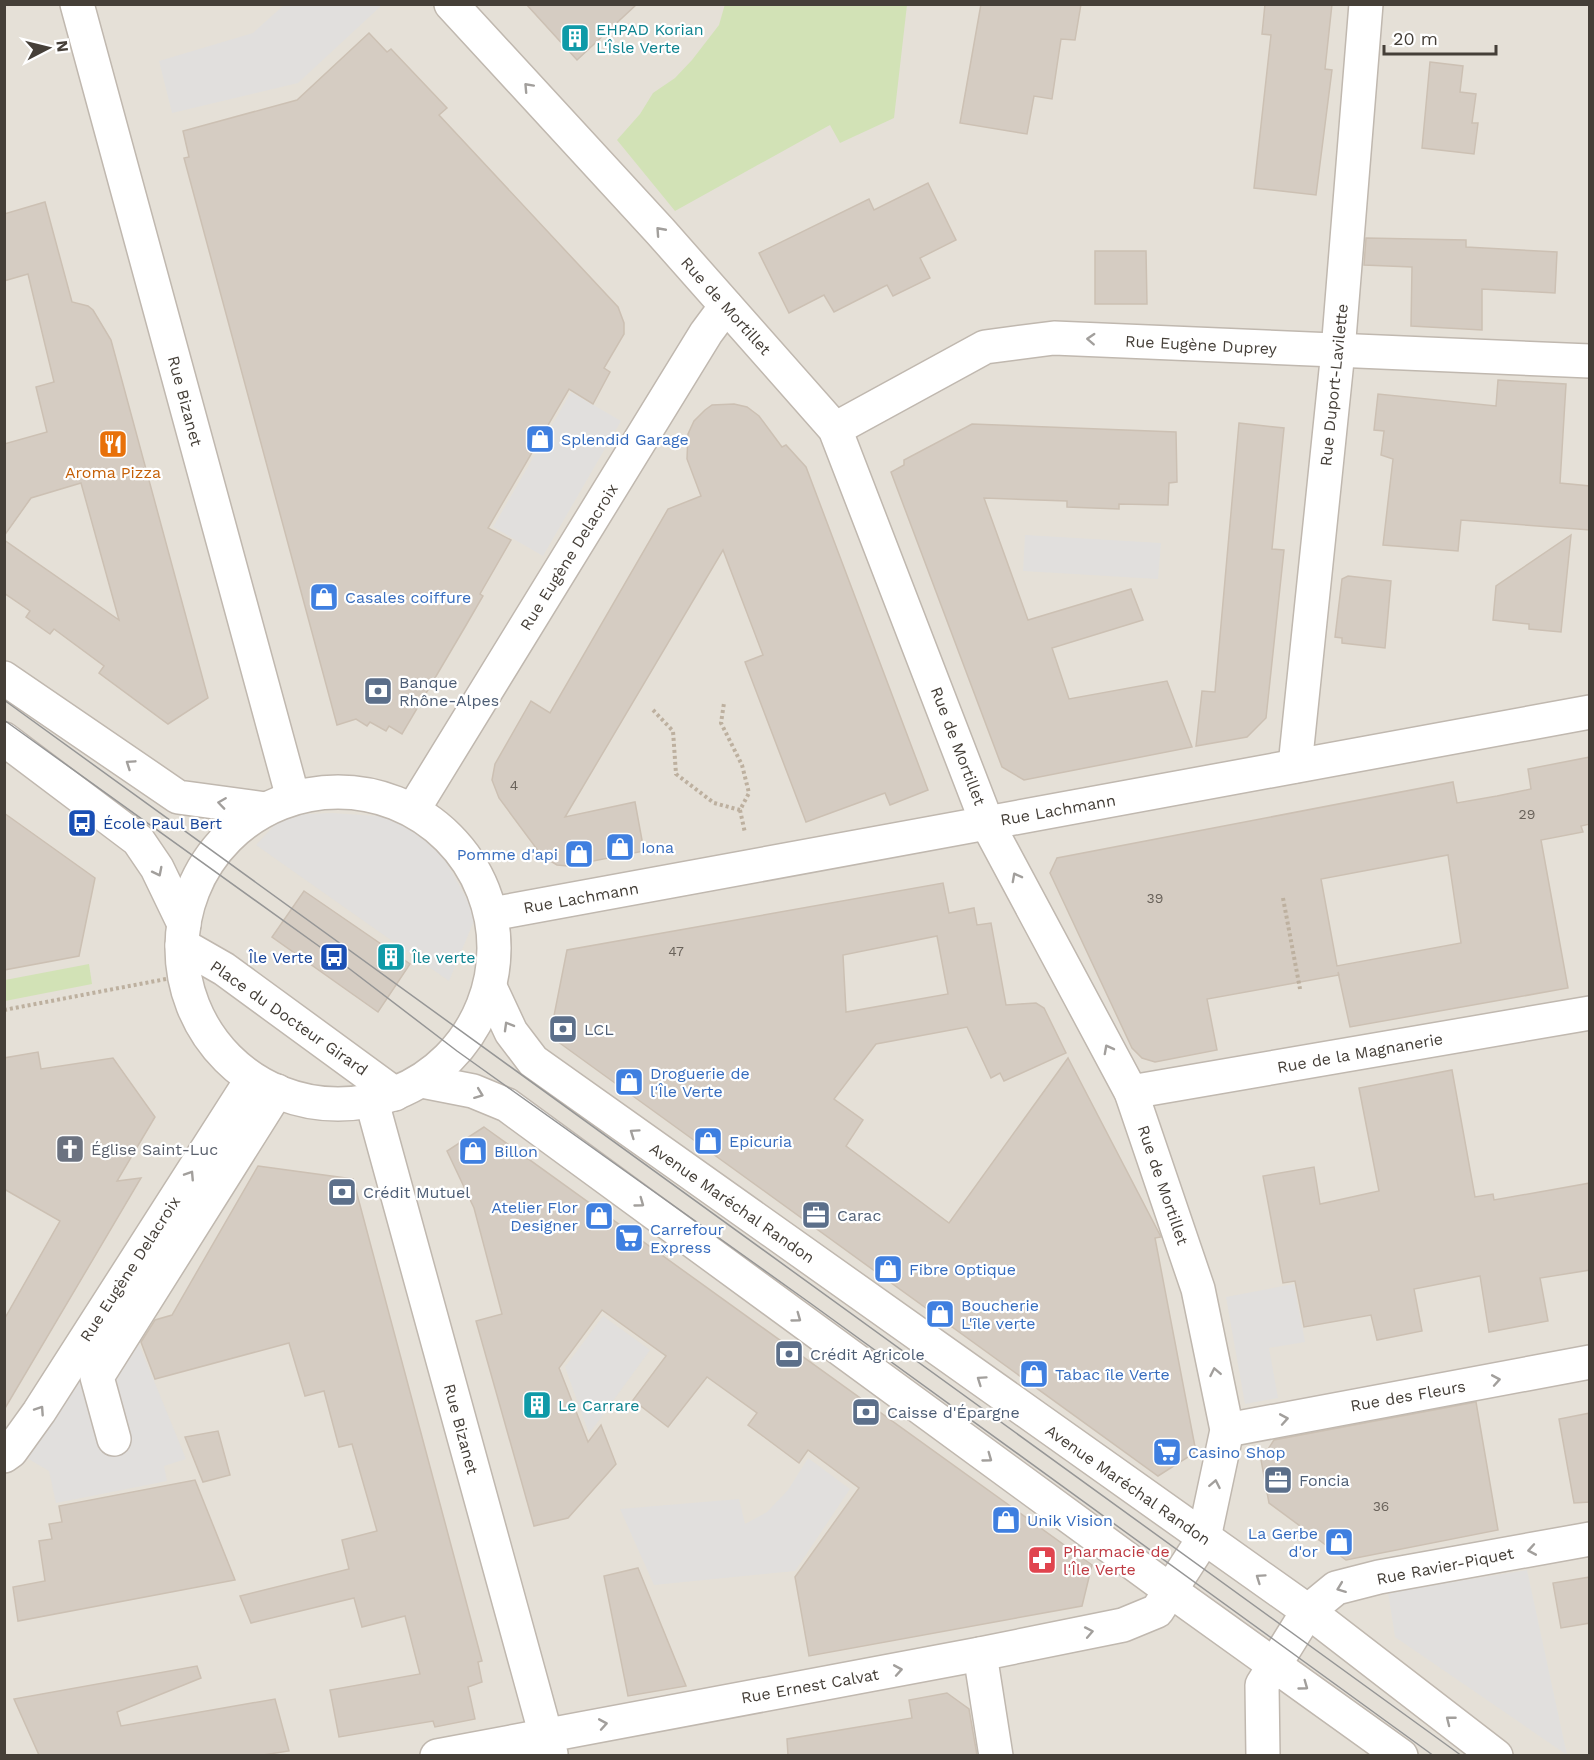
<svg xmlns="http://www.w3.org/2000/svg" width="1594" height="1760" font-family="'Work Sans',sans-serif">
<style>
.residential{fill:#e5e0d7}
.green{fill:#d2e2b6}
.parking{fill:#e1dfdd}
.building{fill:#d5ccc2;stroke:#ccc0b3;stroke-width:1.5;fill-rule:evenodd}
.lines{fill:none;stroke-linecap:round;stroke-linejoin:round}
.minor-casing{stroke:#c0b8af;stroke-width:36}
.path{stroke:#bdb09f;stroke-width:4;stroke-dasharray:3 3;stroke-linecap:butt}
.minor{stroke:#fff;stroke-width:33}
.tram{stroke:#969696;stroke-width:1.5}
.oneway{stroke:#a29f9c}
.labels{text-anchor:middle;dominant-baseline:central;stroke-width:4.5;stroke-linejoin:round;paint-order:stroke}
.number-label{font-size:14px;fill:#69625a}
.culture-label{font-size:16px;fill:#0d838f;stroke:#fff;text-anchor:start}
.street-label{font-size:16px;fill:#453f38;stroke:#fff}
.shop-label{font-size:16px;fill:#366cbe;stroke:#fff;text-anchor:start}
.food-label{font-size:16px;fill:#c56008;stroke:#fff}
.service-label{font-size:16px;fill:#4e5e75;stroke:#fff;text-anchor:start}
.transit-label{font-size:16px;fill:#164399;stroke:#fff;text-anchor:start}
.worship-label{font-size:16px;fill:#5b616d;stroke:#fff;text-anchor:start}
.health-label{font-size:16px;fill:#be3a42;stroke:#fff;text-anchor:start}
</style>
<rect width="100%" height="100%" fill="#f2eee8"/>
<rect class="residential" x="5" y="5" width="1584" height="1750"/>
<g class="green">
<polygon points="725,4 907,5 894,118 840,143 830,125 675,211 617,140 640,114 653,93 675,78 692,60 719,25"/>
<polygon points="89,964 92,984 5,1001 5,980"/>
</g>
<g class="parking">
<polygon points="285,4 382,5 298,83 172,113 159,61 253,33"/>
<polygon points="571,392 621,421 543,556 493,527"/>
<polygon points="1025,535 1161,543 1158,579 1023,571"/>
<polygon points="332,813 407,818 441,852 476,916 449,981 256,845 284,815"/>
<polygon points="1294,1284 1305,1342 1269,1348 1278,1398 1245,1404 1226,1297"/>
<polygon points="603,1316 650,1350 589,1434 565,1367"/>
<polygon points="111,1326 134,1332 186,1459 164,1466 167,1481 56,1503 49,1471 27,1458"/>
<polygon points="808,1458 850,1489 795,1571 654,1585 620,1509 739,1499 745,1524 767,1512 788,1490"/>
<polygon points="1527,1570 1567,1755 1395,1637 1388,1592"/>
</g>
<g class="building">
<polygon points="526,4 637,4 577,60"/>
<polygon points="981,4 1081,4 1075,40 1061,39 1052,99 1034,96 1027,134 960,123"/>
<polygon points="1265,4 1332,4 1325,69 1332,70 1316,195 1254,188 1271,35 1262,34"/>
<polygon points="369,33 387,52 391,49 447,108 439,115 618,307 624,323 624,334 604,368 610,372 593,404 569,389 488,528 511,540 480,594 483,596 465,627 402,734 389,726 386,731 370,722 367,726 356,719 337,725 184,158 189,157 183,131 297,100"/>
<polygon points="1430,62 1463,66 1460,92 1476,94 1472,123 1478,123 1474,154 1422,148"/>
<polygon points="928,183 956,240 920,258 930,278 893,296 887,285 834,312 824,295 789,313 759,253 869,199 874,210"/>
<polygon points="45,202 72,302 88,306 93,310 111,340 208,698 168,724 99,673 104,666 54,629 50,634 26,617 30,611 4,593 4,540 119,620 81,483 31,498 4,536 4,444 47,432 36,387 54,382 28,274 4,281 4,214"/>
<polygon points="1366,238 1466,240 1466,247 1557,252 1555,293 1482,289 1482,330 1411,326 1412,267 1364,265"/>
<polygon points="1095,251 1146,251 1147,304 1095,304"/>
<polygon points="1498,380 1566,384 1560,483 1590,486 1590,530 1461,520 1458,551 1383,545 1393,459 1381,455 1384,431 1374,430 1378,394 1496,406"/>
<polygon points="734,404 747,407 759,416 782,447 786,445 806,467 928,790 890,805 885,793 806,822 745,662 763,655 723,550 565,817 635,802 644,851 568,866 557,865 542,856 499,798 492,780 495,764 531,701 550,713 668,509 701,496 687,459 688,434 694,421 705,410 712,405"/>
<polygon points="1239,423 1284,428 1272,549 1284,550 1266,718 1247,737 1196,746 1202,691 1215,692"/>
<polygon points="972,424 1176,432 1177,482 1169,483 1168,505 1119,504 1119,509 1067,507 1067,501 984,498 1028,620 1131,589 1143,620 1052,648 1069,699 1167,681 1192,747 1024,780 1002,767 891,472 904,465 904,460"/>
<polygon points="1571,535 1561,632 1529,629 1529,624 1493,620 1496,586"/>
<polygon points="1348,576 1391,581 1385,648 1342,643 1342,638 1335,637 1342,579"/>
<path d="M1590 757V824L1581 826 1583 832 1541 840 1568 988 1350 1027 1338 972 1339 975 1207 999 1217 1050 1155 1062 1142 1058 1132 1048 1050 873 1057 858 1453 782 1457 803 1497 796 1531 789 1528 769ZM1448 855 1461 943 1337 966 1321 879Z"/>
<polygon points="4,813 95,878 79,956 4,970"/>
<path d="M943 883 949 913 974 908 977 925 991 923 1006 1005 1036 1003 1044 1008 1066 1053 1004 1081 1000 1073 991 1078 967 1027 876 1044 834 1099 863 1120 846 1146 949 1223 1068 1058 1161 1237 1155 1238 1196 1452 1158 1476 550 1036 567 950ZM937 936 948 994 846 1012 843 955Z"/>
<polygon points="304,891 410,964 378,1012 272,937"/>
<polygon points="38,1052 41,1069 113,1058 155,1117 117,1181 141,1178 4,1410 5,1318 60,1221 4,1189 4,1058"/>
<polygon points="1452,1070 1475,1197 1493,1194 1494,1200 1590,1183 1590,1270 1540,1278 1548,1321 1489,1332 1480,1276 1414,1289 1422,1331 1377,1340 1371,1315 1304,1327 1295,1281 1283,1283 1263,1176 1314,1167 1320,1204 1379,1191 1359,1088"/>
<polygon points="484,1127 1092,1565 1082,1606 809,1656 795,1577 859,1488 808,1450 799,1463 748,1425 757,1413 707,1377 668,1427 633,1400 666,1356 602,1310 559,1368 588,1442 601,1425 616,1464 568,1518 534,1526 476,1321 502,1314 474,1208 447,1151"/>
<polygon points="258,1166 353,1179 482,1661 478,1662 482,1682 468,1687 475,1719 435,1727 433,1721 339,1737 330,1690 420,1674 405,1616 362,1627 354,1598 251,1623 240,1596 349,1569 342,1540 377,1531 352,1444 339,1447 324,1391 305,1396 289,1343 155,1379 141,1342 155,1320 172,1315"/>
<polygon points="1476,1402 1498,1530 1346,1560 1269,1503 1261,1460 1274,1440"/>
<polygon points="1590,1413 1590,1502 1574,1503 1559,1419"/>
<polygon points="218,1431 230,1475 203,1482 185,1437"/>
<polygon points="195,1480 235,1580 18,1621 13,1587 45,1581 39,1541 52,1539 49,1524 62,1522 59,1506"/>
<polygon points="638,1568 686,1686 628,1696 604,1576"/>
<polygon points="1590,1577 1590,1623 1561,1628 1553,1583"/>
<polygon points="197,1666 201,1678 117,1712 121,1726 275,1699 289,1751 263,1755 39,1755 14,1699"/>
<polygon points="947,1693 969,1709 977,1755 788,1755 787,1739 912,1718 909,1700"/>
</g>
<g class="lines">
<g class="minor-casing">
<g id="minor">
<polyline points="77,4 293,798"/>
<polyline points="835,429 985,347 1054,338 1590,361"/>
<polyline points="4,678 178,797 266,809"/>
<polyline points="4,739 138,840 157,868 184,924"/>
<polyline points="1295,766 1338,351 1366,4"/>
<circle cx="338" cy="948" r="156"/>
<polyline points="413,810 706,333 726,306"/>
<polyline points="492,914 1590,712"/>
<polyline points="182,945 224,969 395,1094"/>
<polyline points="490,987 511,1032 533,1061 1308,1611 1496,1756"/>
<polyline points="422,1081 473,1091 507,1105 1171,1591 1401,1756"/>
<polyline points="1131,1092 1590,1013"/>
<polyline points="372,1102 551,1754"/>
<polyline points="1227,1430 1590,1362"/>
<polyline points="114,1439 97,1377 277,1091"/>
<polyline points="4,1456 11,1451 39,1412 252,1079"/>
<polyline points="980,1654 996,1756"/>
<polyline points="437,1756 980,1654 1123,1625 1157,1611 1204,1538 1227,1430 1198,1289 1131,1092 987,823 835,429 660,231 451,4"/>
<polyline points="1263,1756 1262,1685 1308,1611 1336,1588 1379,1577 1590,1539"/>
</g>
</g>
<g class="path">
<polyline points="653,710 673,731 676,774 714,803 740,810 749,793 742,765 721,723 724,703"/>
<polyline points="740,810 745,833"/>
<polyline points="1283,898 1300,989"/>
<polyline points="4,1010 166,979"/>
</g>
<use href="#minor" class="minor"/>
<g class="tram">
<polyline points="4,700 1462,1756"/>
<polyline points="4,720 334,957 457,1051 810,1303 1434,1756"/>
</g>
</g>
<defs><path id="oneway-chevron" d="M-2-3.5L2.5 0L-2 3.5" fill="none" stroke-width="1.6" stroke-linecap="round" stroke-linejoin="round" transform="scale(1.5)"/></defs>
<g class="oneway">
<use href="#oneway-chevron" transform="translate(528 87) rotate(-133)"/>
<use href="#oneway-chevron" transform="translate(660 231) rotate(-132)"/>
<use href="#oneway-chevron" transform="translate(1091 339) rotate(-177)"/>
<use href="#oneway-chevron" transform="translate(130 764) rotate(-146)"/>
<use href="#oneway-chevron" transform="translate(222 803) rotate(-172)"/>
<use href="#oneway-chevron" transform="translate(158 872) rotate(63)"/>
<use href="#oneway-chevron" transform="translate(1016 877) rotate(-118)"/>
<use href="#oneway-chevron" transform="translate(508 1026) rotate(-120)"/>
<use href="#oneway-chevron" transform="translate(1108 1049) rotate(-118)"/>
<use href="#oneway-chevron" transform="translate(479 1094) rotate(21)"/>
<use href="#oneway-chevron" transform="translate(634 1133) rotate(-145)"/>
<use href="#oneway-chevron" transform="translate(190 1175) rotate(-57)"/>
<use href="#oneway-chevron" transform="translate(640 1203) rotate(36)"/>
<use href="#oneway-chevron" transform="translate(797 1318) rotate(36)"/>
<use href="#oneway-chevron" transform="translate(1215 1372) rotate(-101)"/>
<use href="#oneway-chevron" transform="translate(981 1380) rotate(-145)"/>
<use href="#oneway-chevron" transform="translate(1496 1380) rotate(-10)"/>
<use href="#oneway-chevron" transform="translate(40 1410) rotate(-56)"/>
<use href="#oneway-chevron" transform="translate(1284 1419) rotate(-10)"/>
<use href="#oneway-chevron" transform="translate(988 1458) rotate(36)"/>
<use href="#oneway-chevron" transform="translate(1215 1484) rotate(-79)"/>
<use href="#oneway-chevron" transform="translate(1532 1550) rotate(170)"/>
<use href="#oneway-chevron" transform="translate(1260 1578) rotate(-145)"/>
<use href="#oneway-chevron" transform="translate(1341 1588) rotate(159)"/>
<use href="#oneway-chevron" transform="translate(1089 1632) rotate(-11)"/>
<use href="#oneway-chevron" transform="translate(898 1670) rotate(-10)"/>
<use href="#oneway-chevron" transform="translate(1304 1686) rotate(36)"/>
<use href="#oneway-chevron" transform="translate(1450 1720) rotate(-142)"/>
<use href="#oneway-chevron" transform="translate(603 1724) rotate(-10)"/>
</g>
<defs>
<g id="building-square" transform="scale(1.5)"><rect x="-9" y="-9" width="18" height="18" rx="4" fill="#0f9aa8" stroke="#fff"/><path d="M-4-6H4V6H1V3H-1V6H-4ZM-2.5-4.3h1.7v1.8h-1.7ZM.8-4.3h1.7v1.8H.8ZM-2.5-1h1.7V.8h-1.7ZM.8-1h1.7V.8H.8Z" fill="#fff"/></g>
<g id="shop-square" transform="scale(1.5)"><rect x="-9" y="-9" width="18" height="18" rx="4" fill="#3f7fe0" stroke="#fff"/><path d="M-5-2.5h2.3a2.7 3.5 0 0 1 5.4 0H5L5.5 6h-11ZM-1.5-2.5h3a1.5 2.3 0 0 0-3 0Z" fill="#fff"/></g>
<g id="restaurant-square" transform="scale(1.5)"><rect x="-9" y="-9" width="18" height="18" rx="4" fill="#e8710a" stroke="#fff"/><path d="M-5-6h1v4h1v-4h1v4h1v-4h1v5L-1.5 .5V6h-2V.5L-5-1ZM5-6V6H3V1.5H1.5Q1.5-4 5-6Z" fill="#fff"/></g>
<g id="bank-square" transform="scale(1.5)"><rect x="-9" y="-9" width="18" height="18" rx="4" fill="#5c6f8a" stroke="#fff"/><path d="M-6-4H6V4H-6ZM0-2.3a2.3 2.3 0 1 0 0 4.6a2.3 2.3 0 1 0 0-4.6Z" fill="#fff"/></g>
<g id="bus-square" transform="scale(1.5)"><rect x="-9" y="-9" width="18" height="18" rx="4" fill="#1a4fb4" stroke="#fff"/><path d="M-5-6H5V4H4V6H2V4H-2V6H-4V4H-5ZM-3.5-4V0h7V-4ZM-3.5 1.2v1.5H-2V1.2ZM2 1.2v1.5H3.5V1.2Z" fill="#fff"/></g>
<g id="church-square" transform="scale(1.5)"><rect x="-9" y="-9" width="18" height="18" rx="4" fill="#6b7280" stroke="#fff"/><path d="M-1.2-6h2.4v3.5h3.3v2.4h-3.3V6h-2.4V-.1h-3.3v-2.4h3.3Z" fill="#fff"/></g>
<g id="office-square" transform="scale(1.5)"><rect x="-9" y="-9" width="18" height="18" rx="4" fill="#5c6f8a" stroke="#fff"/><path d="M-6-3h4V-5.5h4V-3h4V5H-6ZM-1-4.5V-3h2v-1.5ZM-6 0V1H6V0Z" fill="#fff"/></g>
<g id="supermarket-square" transform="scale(1.5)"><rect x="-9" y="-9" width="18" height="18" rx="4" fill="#3f7fe0" stroke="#fff"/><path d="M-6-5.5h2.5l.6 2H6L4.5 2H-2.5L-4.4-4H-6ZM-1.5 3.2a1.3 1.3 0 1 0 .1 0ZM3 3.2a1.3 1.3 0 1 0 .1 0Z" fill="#fff"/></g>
<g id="pharmacy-square" transform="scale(1.5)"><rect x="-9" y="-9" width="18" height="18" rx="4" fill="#e0444e" stroke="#fff"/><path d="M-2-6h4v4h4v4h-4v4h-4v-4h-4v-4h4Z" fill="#fff"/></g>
</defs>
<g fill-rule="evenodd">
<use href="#building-square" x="575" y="38"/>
<use href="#shop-square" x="540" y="439"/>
<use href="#restaurant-square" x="113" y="444"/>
<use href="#shop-square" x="324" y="597"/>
<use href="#bank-square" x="378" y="691"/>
<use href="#bus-square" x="82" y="823"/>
<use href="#shop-square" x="620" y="847"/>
<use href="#shop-square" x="579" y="854"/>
<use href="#bus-square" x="334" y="957"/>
<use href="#building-square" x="391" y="957"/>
<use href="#bank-square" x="563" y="1029"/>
<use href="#shop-square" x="629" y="1082"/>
<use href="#shop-square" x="708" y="1141"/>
<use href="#church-square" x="70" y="1149"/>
<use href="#shop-square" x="473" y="1151"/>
<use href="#bank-square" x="342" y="1192"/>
<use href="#office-square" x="816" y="1215"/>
<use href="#shop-square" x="599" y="1216"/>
<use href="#supermarket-square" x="629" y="1238"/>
<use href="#shop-square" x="888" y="1269"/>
<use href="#shop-square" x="940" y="1314"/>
<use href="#bank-square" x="789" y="1354"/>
<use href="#shop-square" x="1034" y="1374"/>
<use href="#building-square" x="537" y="1405"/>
<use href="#bank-square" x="866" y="1412"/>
<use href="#supermarket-square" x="1167" y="1452"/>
<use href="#office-square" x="1278" y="1480"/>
<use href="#shop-square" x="1006" y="1520"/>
<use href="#shop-square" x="1339" y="1542"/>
<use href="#pharmacy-square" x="1042" y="1560"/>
</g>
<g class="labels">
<g class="number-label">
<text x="514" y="785">4</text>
<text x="1527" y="814">29</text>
<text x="1155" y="898">39</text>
<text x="676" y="951">47</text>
<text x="1381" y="1506">36</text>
</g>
<g class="culture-label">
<text x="596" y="29">EHPAD Korian<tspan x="596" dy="18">L'Îsle Verte</tspan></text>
<text x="412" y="957">Île verte</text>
<text x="558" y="1405">Le Carrare</text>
</g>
<g class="street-label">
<text transform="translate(726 306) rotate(48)">Rue de Mortillet</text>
<text transform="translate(1201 345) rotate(3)">Rue Eugène Duprey</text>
<text transform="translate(1334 385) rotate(-84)">Rue Duport-Lavilette</text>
<text transform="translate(185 401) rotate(75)">Rue Bizanet</text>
<text transform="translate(569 557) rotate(-58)">Rue Eugène Delacroix</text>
<text transform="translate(958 746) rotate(69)">Rue de Mortillet</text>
<text transform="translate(1058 810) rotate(-10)">Rue Lachmann</text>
<text transform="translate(581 898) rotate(-10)">Rue Lachmann</text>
<text transform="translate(289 1018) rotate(35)">Place du Docteur Girard</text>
<text transform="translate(1360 1053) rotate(-10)">Rue de la Magnanerie</text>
<text transform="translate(1163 1185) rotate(71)">Rue de Mortillet</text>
<text transform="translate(732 1203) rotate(35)">Avenue Maréchal Randon</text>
<text transform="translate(130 1269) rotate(-57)">Rue Eugène Delacroix</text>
<text transform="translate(1408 1396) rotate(-10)">Rue des Fleurs</text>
<text transform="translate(461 1429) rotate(75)">Rue Bizanet</text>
<text transform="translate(1128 1485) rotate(35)">Avenue Maréchal Randon</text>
<text transform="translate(1445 1566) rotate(-11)">Rue Ravier-Piquet</text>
<text transform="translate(810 1686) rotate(-10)">Rue Ernest Calvat</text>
</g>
<g class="shop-label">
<text x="561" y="439">Splendid Garage</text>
<text x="345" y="597">Casales coiffure</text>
<text x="641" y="847">Iona</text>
<text x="558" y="854" text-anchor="end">Pomme d'api</text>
<text x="650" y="1073">Droguerie de<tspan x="650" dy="18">l'Île Verte</tspan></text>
<text x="729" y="1141">Epicuria</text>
<text x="494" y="1151">Billon</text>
<text x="578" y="1207" text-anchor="end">Atelier Flor<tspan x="578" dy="18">Designer</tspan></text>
<text x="650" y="1229">Carrefour<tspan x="650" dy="18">Express</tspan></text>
<text x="909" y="1269">Fibre Optique</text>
<text x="961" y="1305">Boucherie<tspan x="961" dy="18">L'île verte</tspan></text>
<text x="1055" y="1374">Tabac île Verte</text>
<text x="1188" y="1452">Casino Shop</text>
<text x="1027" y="1520">Unik Vision</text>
<text x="1318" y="1533" text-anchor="end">La Gerbe<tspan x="1318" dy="18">d'or</tspan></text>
</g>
<g class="food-label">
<text x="113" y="472">Aroma Pizza</text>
</g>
<g class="service-label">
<text x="399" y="682">Banque<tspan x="399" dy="18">Rhône-Alpes</tspan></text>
<text x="584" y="1029">LCL</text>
<text x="363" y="1192">Crédit Mutuel</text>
<text x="837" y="1215">Carac</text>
<text x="810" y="1354">Crédit Agricole</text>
<text x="887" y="1412">Caisse d'Épargne</text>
<text x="1299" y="1480">Foncia</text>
</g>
<g class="transit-label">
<text x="103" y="823">École Paul Bert</text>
<text x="313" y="957" text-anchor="end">Île Verte</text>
</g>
<g class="worship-label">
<text x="91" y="1149">Église Saint-Luc</text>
</g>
<g class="health-label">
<text x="1063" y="1551">Pharmacie de<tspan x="1063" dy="18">l'Île Verte</tspan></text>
</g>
</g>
<rect width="1594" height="1760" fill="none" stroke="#453f38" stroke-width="12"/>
<g transform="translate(48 48) rotate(83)" stroke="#ffffff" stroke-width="4.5" paint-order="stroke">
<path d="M0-4.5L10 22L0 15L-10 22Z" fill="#453f38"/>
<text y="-9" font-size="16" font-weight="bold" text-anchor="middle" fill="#453f38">N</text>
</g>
<path d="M1384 45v9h112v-9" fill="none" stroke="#453f38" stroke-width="3"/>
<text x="1393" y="45" font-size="18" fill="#453f38" stroke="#ffffff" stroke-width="4.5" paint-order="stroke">20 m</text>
</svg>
